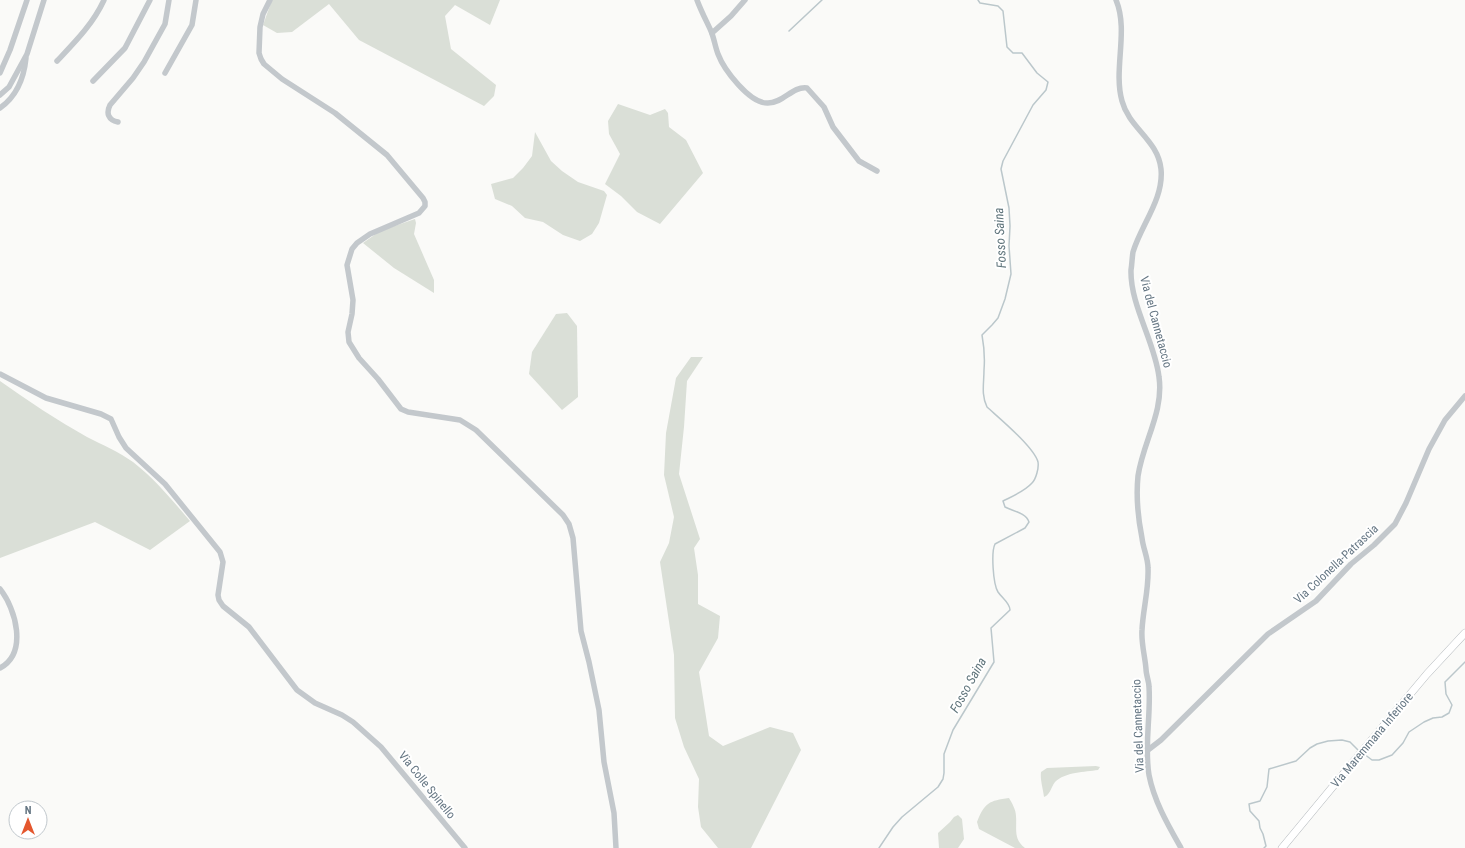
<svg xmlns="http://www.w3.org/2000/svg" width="1465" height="848" font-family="'Roboto Condensed',sans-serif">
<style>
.green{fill:#dadfd7}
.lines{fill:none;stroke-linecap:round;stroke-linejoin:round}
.stream{stroke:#bbc7cb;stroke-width:1.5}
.major-casing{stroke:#b5babe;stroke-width:8}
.minor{stroke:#c3c8cc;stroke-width:5.5}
.major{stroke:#fff;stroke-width:7}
.labels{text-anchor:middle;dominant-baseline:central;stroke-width:4;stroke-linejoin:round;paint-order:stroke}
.street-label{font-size:12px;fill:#657683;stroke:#fff}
.water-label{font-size:13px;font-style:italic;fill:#60757c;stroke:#fff}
</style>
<rect width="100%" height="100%" fill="#fafaf8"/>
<g class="green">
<polygon points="272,0 500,0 490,25 455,5 445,16 451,49 496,85 494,96 484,106 359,40 329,4 292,32 277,33 263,25"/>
<polygon points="618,104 650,115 665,109 668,113 669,127 686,140 703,173 660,224 637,212 621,196 605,184 620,154 609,134 608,121"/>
<polygon points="535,132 551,161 562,171 578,182 604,191 607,195 599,223 592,234 580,241 563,235 543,222 525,218 512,206 495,199 491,184 513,178 523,168 532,156"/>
<polygon points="415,219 416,223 414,234 434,280 434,293 394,268 363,243 380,231"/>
<polygon points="567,313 577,326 578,397 562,410 529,374 532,352 556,314"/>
<polygon points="691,357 703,357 687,381 684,427 679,474 700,539 694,548 698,575 698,604 720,616 718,638 699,672 709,736 723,746 770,727 793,733 801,750 751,848 718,848 701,827 698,807 699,779 684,747 675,718 674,655 660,562 669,543 674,517 664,475 666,433 676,378"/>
<path d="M0 381C28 401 57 420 87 437 103 445 119 452 133 462 155 479 172 500 190 521L150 550 95 522 0 558Z"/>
<path d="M1096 766 1100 767 1098 770C1085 772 1065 772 1055 782 1051 787 1050 795 1044 797 1043 788 1040 780 1041 772L1047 768Z"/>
<path d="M1009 798C1012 803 1016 810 1016 816 1017 829 1013 839 1025 848H1015L979 829 977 822C985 802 989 801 1009 798Z"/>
<polygon points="958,815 962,819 964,839 958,848 939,848 938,833 950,822 954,817"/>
</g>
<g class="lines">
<g class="stream">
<polyline points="789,31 822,0"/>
<polyline points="1364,754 1372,760 1379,760 1392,755 1403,743 1409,732 1424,722 1433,718 1442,717 1449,713 1452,705 1446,694 1445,682 1465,662"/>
<path d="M879 848 893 827 902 817 938 787 943 779 944 773V754L953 730 994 662 991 628 1010 610C1010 603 1002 598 998 592 993 584 991 552 995 544L1025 528 1029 522C1026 513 1013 511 1005 507L1003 501C1013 496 1025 491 1032 483 1036 479 1039 468 1038 462 1034 447 999 418 987 407 981 395 984 383 984 370 985 358 984 346 982 335L992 325 998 318 1005 299 1011 274 1009 246 1010 226 1009 208 1001 169 1003 161 1033 105 1046 90 1048 82 1037 73 1022 53H1013L1007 47 1003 11 998 6 980 3 978 0"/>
<polyline points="1264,848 1266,846 1263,834 1260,828 1259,821 1250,811 1249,804 1260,801 1267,787 1269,769 1296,761 1310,748 1317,744 1328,741 1342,740 1350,742 1359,751"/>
</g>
<g class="major-casing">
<polyline id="major" points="1282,848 1359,755 1427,674 1465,633"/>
</g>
<g class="minor">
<polyline points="270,0 263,14 260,27 259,53 261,59 264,64 282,79 335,113 387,155 423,198 425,202 425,206 419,213 370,234 357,243 352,249 347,265 353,300 352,314 348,332 349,342 359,358 378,379 401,409 408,412 460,420 476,430 563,515 569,524 573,538 581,631 589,662 599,710 604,762 614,813 616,848"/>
<path d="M697 0C701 11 706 20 711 31 714 38 715 46 718 54 724 70 750 104 768 103 784 103 792 86 807 88L824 107 833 127 859 161 877 171"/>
<path d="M1116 0C1129 31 1113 69 1122 101 1129 128 1158 140 1161 169 1164 199 1141 225 1133 252 1132 258 1132 264 1131 270 1130 305 1155 342 1159 377 1164 412 1143 442 1138 476 1136 496 1138 518 1142 538 1143 548 1148 558 1148 568 1149 589 1143 609 1142 630 1141 643 1145 656 1146 669 1146 675 1149 681 1149 687 1151 716 1144 746 1149 775 1154 801 1168 825 1181 848"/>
<polyline points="712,33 731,16 745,0"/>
<path d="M57 61C75 42 93 24 104 0"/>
<polyline points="0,73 10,50 27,0"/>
<polyline points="165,73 192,25 196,0"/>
<polyline points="93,81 125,48 150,0"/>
<polyline points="0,95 9,87 27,54 44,0"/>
<path d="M0 108C17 96 24 78 26 58"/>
<path d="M118 122C108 120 106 113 110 105L133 78 144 62 165 24 169 0"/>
<polyline points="0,374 46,398 101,414 111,419 119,437 126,448 165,484 220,552 223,562 218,595 219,600 223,606 249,627 297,690 315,703 342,715 353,722 381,747 465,848"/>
<path d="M0 589C16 609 28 653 0 668"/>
<polyline points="1148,750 1161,740 1268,634 1316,601 1351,564 1374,545 1395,524 1406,503 1429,449 1445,420 1465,396"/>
</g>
<use href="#major" class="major"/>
</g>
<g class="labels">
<g class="street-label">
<text transform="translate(1156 322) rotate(75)">Via del Cannetaccio</text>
<text transform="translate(1336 564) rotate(-43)">Via Colonella-Patrascia</text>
<text transform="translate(1138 726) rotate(-92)">Via del Cannetaccio</text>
<text transform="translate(1372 740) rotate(-50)">Via Maremmana Inferiore</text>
<text transform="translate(427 785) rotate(51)">Via Colle Spinello</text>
</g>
<g class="water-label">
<text transform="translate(1000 238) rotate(-93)">Fosso Saina</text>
<text transform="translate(968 685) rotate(-61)">Fosso Saina</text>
</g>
</g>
<g transform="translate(28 820)"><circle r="19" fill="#ffffff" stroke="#c1c8cd"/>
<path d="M0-3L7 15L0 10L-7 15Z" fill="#e4572e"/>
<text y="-6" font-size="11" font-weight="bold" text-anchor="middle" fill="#657683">N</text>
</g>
</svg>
